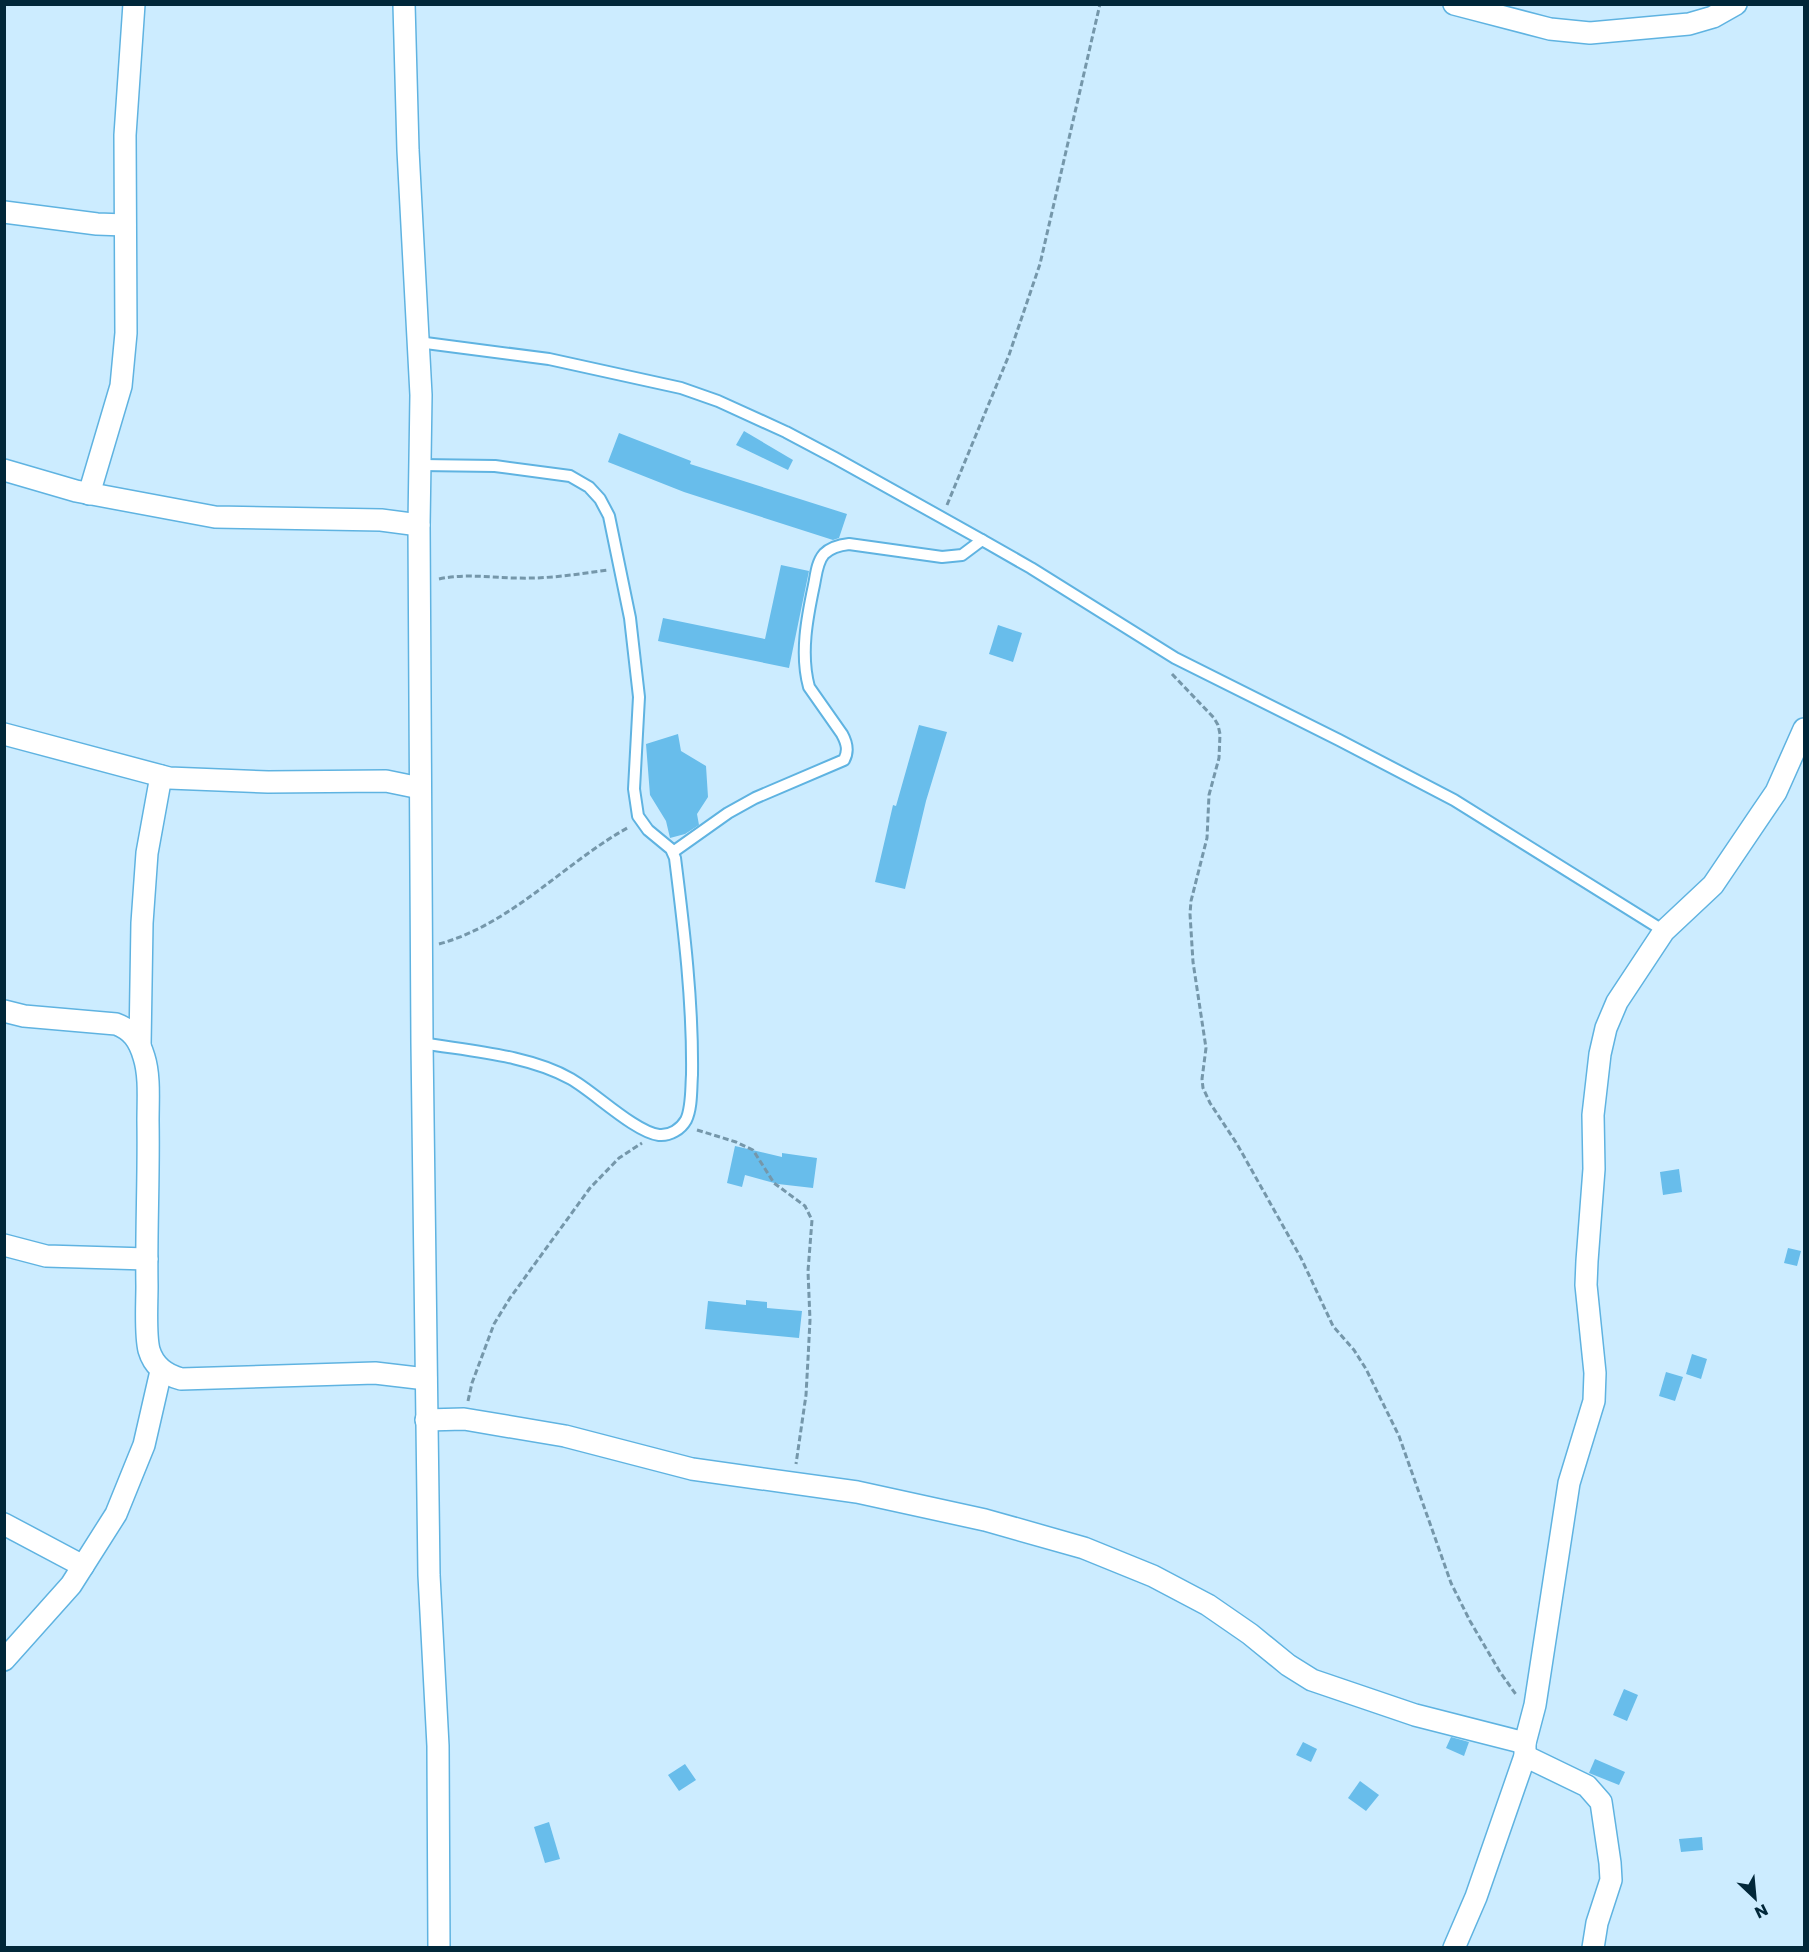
<svg xmlns="http://www.w3.org/2000/svg" width="1809" height="1952" font-family="Poppins,sans-serif">
<style>
.building{fill:#68bdeb}
.lines{fill:none;stroke-linecap:round;stroke-linejoin:round}
.service-casing{stroke:#5fb3e1;stroke-width:14}
.minor-casing{stroke:#5fb3e1;stroke-width:24}
.path{stroke:#7597aa;stroke-width:3;stroke-dasharray:6 3;stroke-linecap:butt}
.service{stroke:#fff;stroke-width:10}
.minor{stroke:#fff;stroke-width:21}
</style>
<rect width="100%" height="100%" fill="#ccecff"/>
<g class="building">
<polygon points="744,431 793,460 788,470 736,445"/>
<polygon points="619,433 691,461 690,464 847,514 839,538 833,540 684,492 608,462"/>
<polygon points="781,565 809,571 789,668 658,641 663,618 765,639"/>
<polygon points="998,625 1022,633 1013,662 989,654"/>
<polygon points="919,725 947,732 926,801 905,889 875,882 893,805 896,806"/>
<polygon points="678,734 681,751 706,766 708,797 697,814 699,825 685,834 670,838 666,821 650,795 646,744"/>
<polygon points="735,1146 782,1157 782,1153 817,1158 813,1188 778,1184 745,1175 742,1187 727,1183"/>
<polygon points="1679,1169 1682,1192 1663,1195 1660,1172"/>
<polygon points="1788,1248 1801,1251 1797,1266 1784,1263"/>
<polygon points="746,1300 767,1302 767,1308 802,1311 799,1338 705,1329 708,1301 746,1305"/>
<polygon points="1692,1354 1707,1359 1701,1379 1686,1374"/>
<polygon points="1666,1372 1683,1377 1675,1401 1659,1396"/>
<polygon points="1624,1689 1638,1695 1627,1721 1613,1715"/>
<polygon points="1451,1737 1469,1742 1464,1756 1446,1748"/>
<polygon points="1303,1742 1317,1749 1311,1762 1296,1755"/>
<polygon points="1595,1759 1625,1772 1619,1785 1589,1773"/>
<polygon points="685,1764 696,1780 679,1791 668,1775"/>
<polygon points="1360,1781 1379,1795 1366,1811 1348,1798"/>
<polygon points="549,1822 560,1859 545,1863 534,1827"/>
<polygon points="1702,1837 1703,1850 1681,1852 1679,1839"/>
</g>
<g class="lines">
<g class="service-casing">
<g id="service">
<polyline points="418,342 549,359 681,388 718,401 786,432 835,458 982,540"/>
<path d="M421 465 495 466 570 476 589 487 600 499 609 516 630 618 639 697 634 789 638 816 648 830 671 849 675 858C684 929 693 1003 692 1075 691 1088 692 1108 686 1120 681 1129 670 1136 659 1135 635 1132 594 1092 571 1079 529 1055 469 1051 422 1043"/>
<path d="M673 852 728 813 755 798 844 760C849 751 847 743 842 734L809 687C800 654 807 618 814 585 816 575 817 562 824 554 831 547 840 545 849 544L942 557 962 555 982 540 1031 568 1175 658 1339 740 1454 800 1664 931"/>
</g>
</g>
<g class="minor-casing">
<g id="minor">
<polyline points="404,4 408,150 421,395 419,525 422,1043 429,1575 438,1746 439,1948"/>
<polyline points="1454,4 1550,29 1590,33 1689,24 1713,17 1736,4"/>
<polyline points="4,212 97,224 125,225"/>
<polyline points="4,470 76,491 215,517 381,520 419,525"/>
<polyline points="89,494 121,386 126,333 125,135 134,4"/>
<polyline points="4,734 169,778 268,782 386,781 420,788"/>
<path d="M4 1011 24 1016 116 1024C132 1030 139 1040 144 1057 150 1076 148 1100 148 1121 149 1176 146 1231 147 1286 147 1304 145 1334 149 1350 154 1367 166 1375 181 1379L375 1373 426 1379"/>
<polyline points="140,1045 142,923 147,853 161,776"/>
<polyline points="4,1245 46,1256 147,1259"/>
<polyline points="426,1420 464,1419 565,1436 692,1469 857,1492 985,1520 1084,1548 1153,1576 1208,1605 1250,1634 1288,1665 1312,1680 1415,1715 1525,1743"/>
<polyline points="4,1524 83,1566"/>
<polyline points="4,1660 71,1585 116,1514 144,1445 161,1371"/>
<polyline points="1525,1756 1587,1786 1601,1802 1610,1863 1611,1880 1597,1923 1593,1948"/>
<polyline points="1454,1948 1476,1897 1525,1756 1525,1743 1535,1705 1569,1483 1594,1401 1595,1373 1586,1285 1587,1261 1594,1169 1593,1115 1600,1054 1606,1028 1617,1002 1664,931 1713,885 1761,814 1776,792 1804,729"/>
</g>
</g>
<g class="path">
<polyline points="947,505 1009,355 1040,264 1100,4"/>
<path d="M439 579C466 573 491 578 518 578 549 579 578 574 608 570"/>
<polyline points="1172,674 1214,718 1218,725 1220,734 1219,758 1209,795 1207,838 1191,901 1190,914 1193,962 1206,1048 1202,1079 1203,1088 1210,1103 1237,1144 1301,1258 1333,1326 1354,1350 1366,1369 1399,1436 1451,1583 1470,1621 1500,1672 1517,1696"/>
<path d="M439 944C512 924 564 863 629 827"/>
<polyline points="697,1130 736,1142 753,1150 774,1183 805,1206 812,1220 808,1271 810,1320 808,1359 806,1395 796,1464"/>
<polyline points="468,1401 472,1383 494,1324 510,1298 590,1188 619,1158 642,1143"/>
</g>
<use href="#service" class="service"/>
<use href="#minor" class="minor"/>
</g>
<rect width="1809" height="1952" fill="none" stroke="#012739" stroke-width="12"/>
<g transform="translate(1755 1898) rotate(154)" stroke="#ccecff" stroke-width="4.5" paint-order="stroke">
<path d="M0-4.5L10 22L0 15L-10 22Z" fill="#012739"/>
<text y="-9" font-size="16" font-weight="bold" text-anchor="middle" fill="#012739">N</text>
</g>
</svg>
